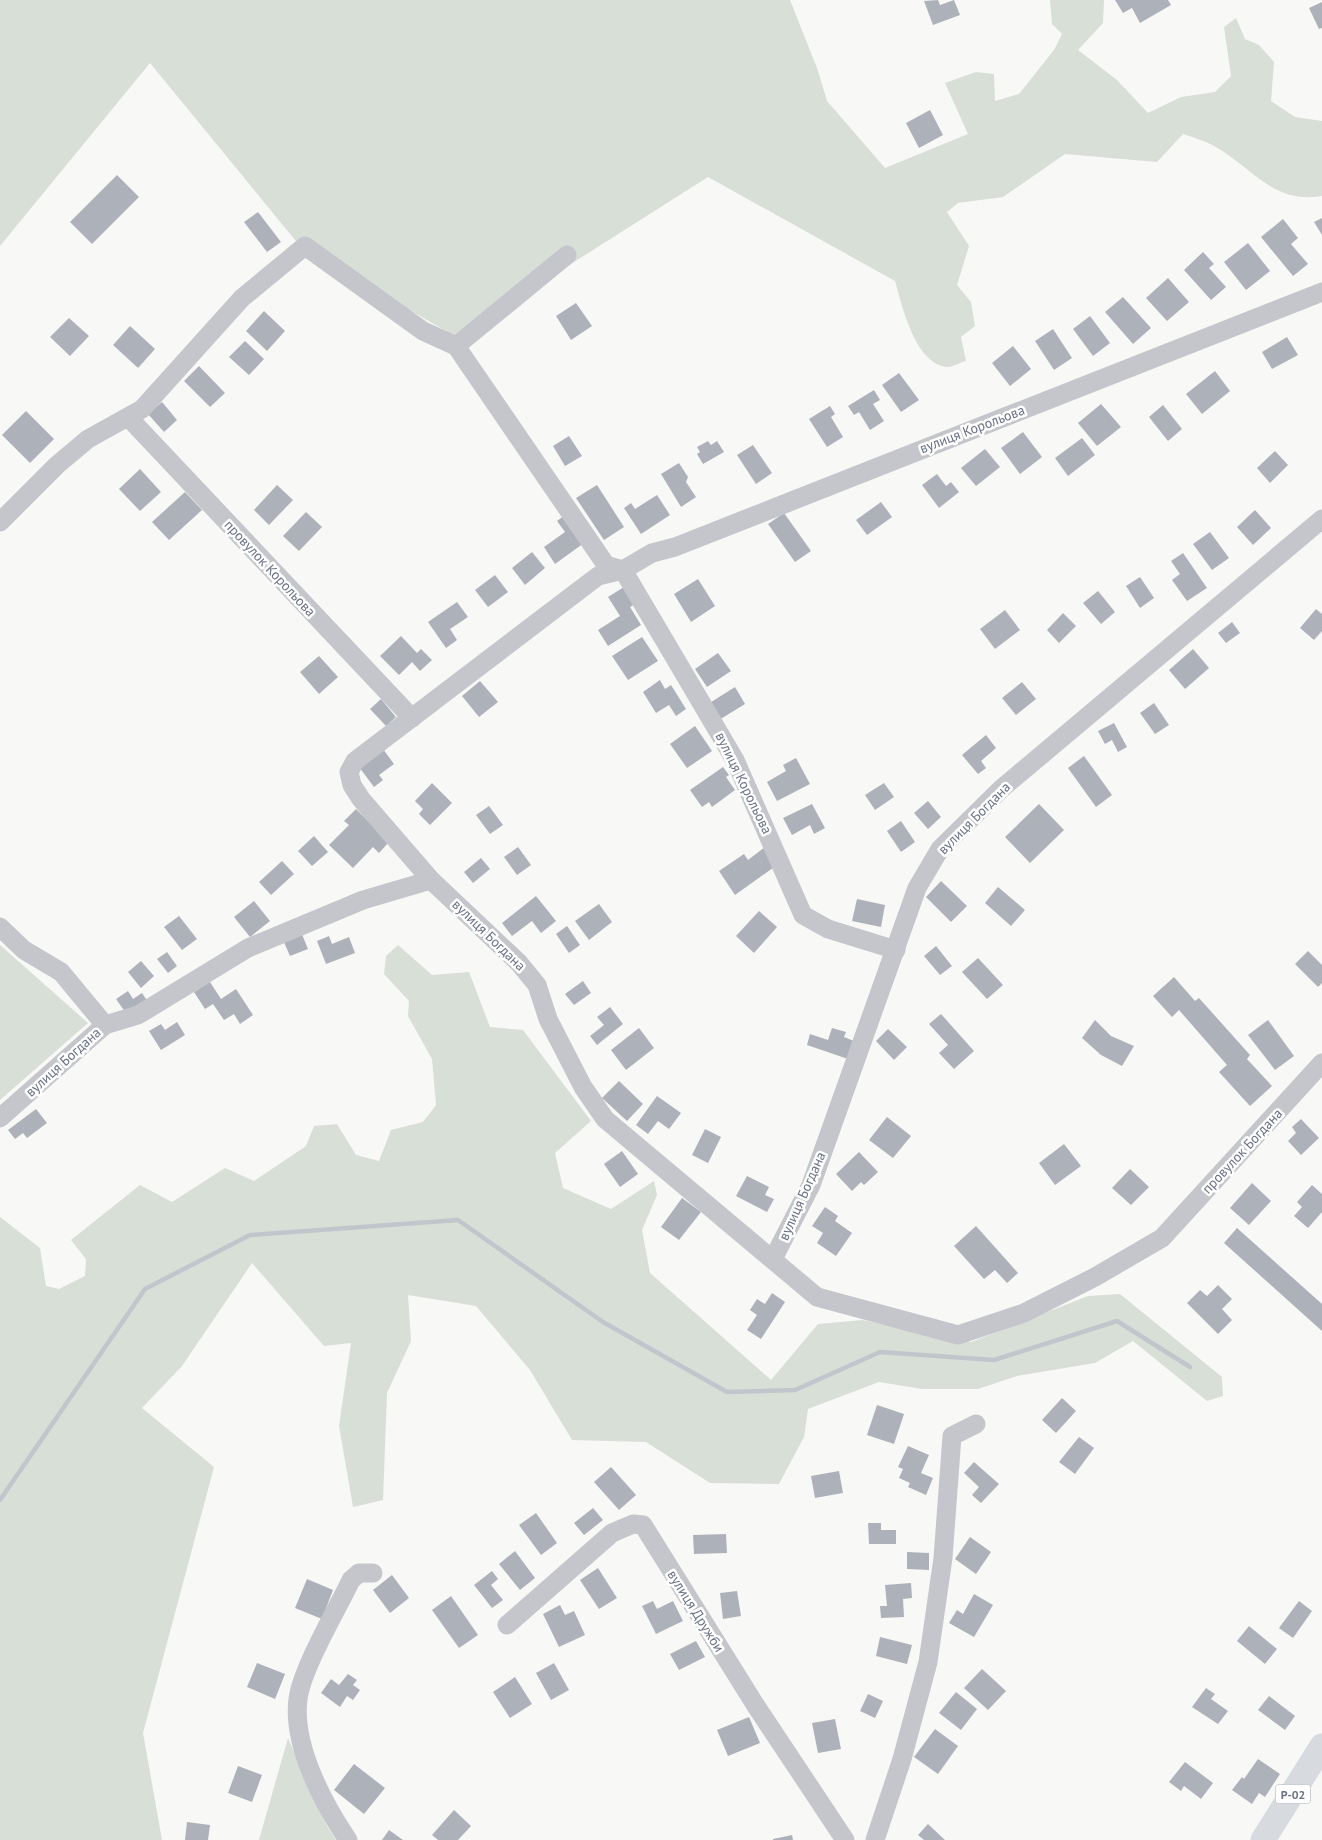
<svg xmlns="http://www.w3.org/2000/svg" width="1322" height="1840" font-family="'PT Sans',sans-serif">
<style>
.green{fill:#d8dfd7}
.lines{fill:none;stroke-linecap:round;stroke-linejoin:round}
.stream{stroke:#bfc7cd;stroke-width:4.5}
.building{fill:#adb2ba}
.minor{stroke:#c4c6cb;stroke-width:19}
.major{stroke:#d7dadf;stroke-width:25}
.labels{text-anchor:middle;dominant-baseline:central;stroke-width:5;stroke-linejoin:round;paint-order:stroke}
.shield{fill:#fff;stroke:#959caa;stroke-width:1}
.shield-label{font-size:12px;font-weight:bold;fill:#687286}
.street-label{font-size:14px;fill:#687286;stroke:#fff}
</style>
<rect width="100%" height="100%" fill="#f8f8f6"/>
<g class="green">
<path d="M0 0H790L817 68 827 101 885 168 968 134 945 83 976 72 994 74 995 101 1019 94 1054 50 1062 34 1052 24 1050 0H1104L1103 23 1078 50 1117 80 1148 113 1181 97 1215 92 1231 76 1224 27 1236 18 1245 39 1259 45 1274 62 1271 101 1295 117 1322 121V196C1275 204 1254 170 1219 149 1209 142 1195 138 1183 134L1157 162 1065 154 1003 197 958 203 947 212 969 246 957 285 971 302 975 326 961 337 966 361C961 362 953 367 948 367 915 365 902 305 895 281L708 177 456 337 300 246 150 63 0 246Z"/>
<polygon points="0,945 88,1023 0,1100"/>
<polygon points="398,945 432,975 469,972 490,1027 523,1030 591,1121 555,1153 563,1188 611,1209 654,1181 657,1195 642,1230 650,1273 771,1380 818,1324 863,1320 971,1342 1088,1296 1120,1294 1222,1377 1223,1396 1207,1401 1133,1341 1095,1363 1017,1376 978,1389 922,1389 879,1382 808,1409 804,1437 779,1484 710,1483 646,1442 572,1440 530,1370 476,1306 408,1295 411,1341 387,1393 383,1500 353,1507 339,1426 351,1343 324,1346 252,1263 182,1366 142,1408 214,1467 143,1733 162,1840 0,1840 0,1217 40,1248 46,1286 59,1289 85,1276 86,1259 71,1240 140,1185 172,1202 225,1168 254,1181 306,1146 314,1126 337,1124 356,1155 379,1161 391,1130 423,1122 436,1105 432,1059 408,1016 409,1001 384,974 386,956"/>
<polygon points="288,1738 326,1824 336,1840 259,1840"/>
</g>
<g class="lines">
<polyline class="stream" points="0,1500 145,1289 250,1235 458,1220 603,1322 727,1392 795,1390 880,1352 994,1360 1117,1321 1190,1367"/>
</g>
<g class="building">
<polygon points="938,0 940,5 954,0 960,15 933,25 924,1"/>
<polygon points="1115,0 1168,0 1171,5 1140,23 1132,8 1123,13"/>
<polygon points="1322,2 1322,28 1319,29 1309,8"/>
<polygon points="930,110 943,135 919,148 906,123"/>
<polygon points="117,175 139,197 92,244 70,222"/>
<polygon points="258,212 281,242 267,252 244,222"/>
<polygon points="1322,218 1322,235 1314,222"/>
<polygon points="1283,219 1298,238 1291,244 1308,264 1293,276 1261,237"/>
<polygon points="1248,243 1270,271 1246,290 1224,262"/>
<polygon points="1203,252 1214,264 1209,268 1226,287 1211,300 1184,270"/>
<polygon points="1168,278 1189,302 1167,321 1146,298"/>
<polygon points="1123,297 1151,328 1133,344 1105,312"/>
<polygon points="576,303 592,326 571,340 556,316"/>
<polygon points="264,311 285,331 267,351 246,331"/>
<polygon points="1090,316 1110,343 1093,356 1073,329"/>
<polygon points="69,318 89,336 70,356 50,337"/>
<polygon points="130,326 155,349 138,368 113,345"/>
<polygon points="1053,329 1072,358 1054,370 1035,341"/>
<polygon points="1287,337 1298,355 1272,369 1262,352"/>
<polygon points="245,341 264,359 249,375 229,357"/>
<polygon points="1013,346 1031,369 1010,386 992,363"/>
<polygon points="199,366 225,393 210,407 184,381"/>
<polygon points="1215,371 1230,391 1202,414 1186,394"/>
<polygon points="899,373 919,400 901,412 882,385"/>
<polygon points="874,390 880,400 873,404 884,421 870,430 859,412 854,415 848,406"/>
<polygon points="162,402 177,420 164,432 148,414"/>
<polygon points="1101,404 1121,427 1097,446 1078,423"/>
<polygon points="1163,405 1182,429 1168,441 1149,417"/>
<polygon points="830,406 835,414 831,417 843,437 827,447 809,419"/>
<polygon points="26,411 54,439 30,463 2,435"/>
<polygon points="1023,432 1042,457 1020,474 1001,448"/>
<polygon points="569,436 582,456 565,466 553,446"/>
<polygon points="1082,438 1095,455 1068,476 1055,458"/>
<polygon points="708,441 711,445 717,441 724,452 703,464 697,454 700,452 697,447"/>
<polygon points="753,445 772,473 756,484 737,455"/>
<polygon points="985,449 1000,467 976,486 961,468"/>
<polygon points="1275,451 1288,465 1270,483 1257,468"/>
<polygon points="679,463 688,477 686,482 696,497 681,507 661,474"/>
<polygon points="140,469 161,492 140,511 119,489"/>
<polygon points="937,474 946,486 951,482 959,492 939,508 922,485"/>
<polygon points="277,485 293,500 269,525 254,510"/>
<polygon points="597,485 624,527 604,540 576,498"/>
<polygon points="185,492 202,510 169,540 152,522"/>
<polygon points="657,495 670,515 641,534 624,508 631,503 635,509"/>
<polygon points="881,502 892,517 867,535 856,520"/>
<polygon points="1255,510 1271,528 1253,545 1237,527"/>
<polygon points="306,512 322,527 299,551 283,536"/>
<polygon points="784,513 811,551 795,562 768,524"/>
<polygon points="565,515 584,543 555,564 544,547 565,532 557,521"/>
<polygon points="1210,532 1229,558 1212,570 1193,544"/>
<polygon points="532,552 545,568 525,585 512,568"/>
<polygon points="1183,553 1207,588 1187,601 1172,580 1180,574 1171,561"/>
<polygon points="495,575 508,592 488,607 475,590"/>
<polygon points="1140,577 1154,598 1140,608 1126,586"/>
<polygon points="698,579 715,606 691,622 674,594"/>
<polygon points="624,587 635,604 630,607 641,625 608,646 598,630 620,616 608,597"/>
<polygon points="1098,591 1115,612 1101,624 1083,603"/>
<polygon points="457,602 468,617 450,629 457,640 446,648 428,622"/>
<polygon points="1316,609 1322,614 1322,631 1314,640 1300,628"/>
<polygon points="1005,610 1020,630 995,649 980,629"/>
<polygon points="1063,613 1076,626 1059,643 1047,630"/>
<polygon points="1232,622 1240,633 1226,643 1218,633"/>
<polygon points="401,636 417,653 421,649 432,660 420,671 412,662 399,675 380,656"/>
<polygon points="642,637 658,661 628,680 612,656"/>
<polygon points="1193,649 1209,668 1185,689 1169,670"/>
<polygon points="718,653 731,671 707,687 695,669"/>
<polygon points="319,656 338,677 319,694 300,672"/>
<polygon points="660,680 665,689 671,685 686,709 676,716 669,705 656,713 643,692"/>
<polygon points="480,681 498,702 479,717 462,696"/>
<polygon points="1022,682 1036,699 1016,715 1002,698"/>
<polygon points="735,687 745,704 719,720 708,704"/>
<polygon points="381,699 396,717 386,726 370,709"/>
<polygon points="1154,703 1169,725 1155,734 1140,713"/>
<polygon points="1114,723 1127,747 1118,752 1112,740 1105,744 1098,731"/>
<polygon points="695,726 712,751 687,768 670,744"/>
<polygon points="986,735 996,748 981,761 986,768 978,774 962,755"/>
<polygon points="383,749 394,764 379,775 383,780 374,787 359,767"/>
<polygon points="1084,756 1112,795 1096,807 1068,768"/>
<polygon points="796,758 810,784 777,801 767,782 786,771 783,765"/>
<polygon points="723,767 729,775 726,777 735,790 712,807 709,802 702,807 690,790"/>
<polygon points="432,783 452,803 430,825 419,814 423,809 415,801"/>
<polygon points="884,783 894,797 875,810 865,795"/>
<polygon points="928,801 941,817 928,829 914,813"/>
<polygon points="812,804 825,828 814,834 810,825 792,835 783,818"/>
<polygon points="1039,804 1064,830 1030,863 1005,837"/>
<polygon points="489,806 503,825 490,834 476,815"/>
<polygon points="356,809 389,842 379,853 373,847 353,868 329,845 349,825 344,821"/>
<polygon points="901,821 915,842 901,852 887,831"/>
<polygon points="314,836 328,852 312,866 298,851"/>
<polygon points="518,847 531,865 517,875 504,857"/>
<polygon points="765,847 777,865 735,895 719,871 744,854 748,860"/>
<polygon points="481,858 490,869 473,883 464,872"/>
<polygon points="282,861 294,874 271,895 259,882"/>
<polygon points="941,881 967,906 951,922 926,897"/>
<polygon points="998,887 1025,910 1011,926 985,903"/>
<polygon points="536,896 556,921 541,933 532,921 512,936 502,923"/>
<polygon points="857,899 885,905 881,927 852,921"/>
<polygon points="254,901 270,921 250,937 234,917"/>
<polygon points="599,904 612,922 589,940 575,921"/>
<polygon points="759,911 777,927 754,953 736,936"/>
<polygon points="179,916 197,939 182,950 164,927"/>
<polygon points="567,926 580,945 569,953 556,934"/>
<polygon points="301,932 308,949 290,956 283,940"/>
<polygon points="329,936 332,944 349,937 355,953 326,964 317,941"/>
<polygon points="936,946 952,966 940,975 924,956"/>
<polygon points="1308,951 1322,965 1322,983 1318,987 1295,964"/>
<polygon points="167,952 177,966 168,973 157,959"/>
<polygon points="978,958 1003,985 987,999 962,972"/>
<polygon points="141,961 154,976 141,988 128,972"/>
<polygon points="1174,977 1195,1001 1199,998 1250,1055 1247,1059 1272,1086 1250,1106 1219,1072 1227,1065 1179,1010 1172,1017 1153,996"/>
<polygon points="583,981 591,993 574,1005 565,994"/>
<polygon points="210,982 221,999 236,989 253,1015 240,1024 234,1014 224,1020 213,1004 205,1009 194,992"/>
<polygon points="128,991 133,999 142,993 148,1002 128,1016 116,999"/>
<polygon points="610,1007 623,1024 597,1045 590,1036 604,1025 597,1017"/>
<polygon points="941,1014 974,1051 954,1069 939,1053 948,1045 929,1024"/>
<polygon points="1095,1020 1111,1036 1134,1046 1122,1066 1101,1055 1082,1038"/>
<polygon points="1268,1020 1294,1056 1275,1070 1248,1035"/>
<polygon points="177,1022 185,1035 161,1050 149,1031 161,1024 165,1030"/>
<polygon points="639,1028 654,1048 626,1070 611,1050"/>
<polygon points="832,1028 846,1032 844,1037 854,1041 848,1059 807,1045 810,1034 828,1040"/>
<polygon points="888,1029 907,1047 894,1060 876,1041"/>
<polygon points="619,1081 643,1104 627,1121 602,1098"/>
<polygon points="657,1096 681,1113 669,1129 658,1121 648,1134 636,1125"/>
<polygon points="36,1109 47,1123 27,1138 23,1133 15,1139 8,1130"/>
<polygon points="887,1117 911,1136 893,1158 869,1140"/>
<polygon points="1301,1119 1319,1138 1301,1155 1288,1141 1296,1133 1292,1127"/>
<polygon points="705,1129 721,1137 708,1163 692,1155"/>
<polygon points="1064,1144 1081,1166 1055,1185 1039,1163"/>
<polygon points="622,1151 638,1174 620,1187 604,1164"/>
<polygon points="859,1152 878,1172 864,1185 861,1182 852,1191 836,1174"/>
<polygon points="1130,1169 1149,1187 1131,1205 1112,1188"/>
<polygon points="747,1176 769,1187 765,1195 774,1199 767,1212 736,1196"/>
<polygon points="1252,1183 1271,1201 1249,1225 1230,1208"/>
<polygon points="1312,1185 1322,1194 1322,1212 1308,1228 1294,1216 1302,1207 1297,1202"/>
<polygon points="682,1198 701,1212 679,1240 661,1227"/>
<polygon points="825,1207 838,1216 835,1221 852,1233 836,1256 817,1243 823,1233 812,1226"/>
<polygon points="976,1226 1018,1273 1007,1283 995,1270 984,1279 954,1246"/>
<polygon points="1237,1228 1322,1304 1322,1331 1224,1243"/>
<polygon points="1218,1285 1232,1299 1222,1309 1232,1320 1218,1334 1187,1303 1200,1290 1207,1296"/>
<polygon points="772,1293 785,1302 761,1339 747,1330 757,1315 750,1310 757,1299 765,1304"/>
<polygon points="1062,1398 1076,1411 1056,1433 1042,1420"/>
<polygon points="877,1405 904,1414 894,1444 867,1435"/>
<polygon points="1079,1437 1094,1448 1075,1474 1059,1462"/>
<polygon points="908,1446 929,1455 921,1473 933,1478 926,1495 908,1487 910,1483 899,1478 903,1469 898,1467"/>
<polygon points="974,1462 999,1484 981,1503 972,1495 979,1487 964,1473"/>
<polygon points="611,1467 636,1495 619,1510 594,1482"/>
<polygon points="839,1471 843,1493 815,1498 811,1476"/>
<polygon points="593,1508 603,1520 584,1535 574,1523"/>
<polygon points="536,1513 557,1543 541,1555 519,1525"/>
<polygon points="868,1523 881,1523 881,1530 896,1530 896,1544 869,1544"/>
<polygon points="726,1534 727,1553 694,1554 693,1535"/>
<polygon points="970,1537 991,1552 976,1574 955,1559"/>
<polygon points="515,1551 535,1578 520,1590 499,1564"/>
<polygon points="907,1552 929,1553 929,1570 907,1569"/>
<polygon points="598,1568 617,1598 599,1609 580,1580"/>
<polygon points="492,1571 498,1579 491,1585 503,1600 492,1608 474,1585"/>
<polygon points="392,1575 409,1598 390,1613 373,1590"/>
<polygon points="307,1579 333,1590 322,1619 295,1608"/>
<polygon points="911,1583 912,1598 903,1599 904,1617 881,1618 880,1606 887,1606 885,1585"/>
<polygon points="737,1591 741,1616 723,1619 720,1593"/>
<polygon points="974,1594 993,1605 974,1637 949,1623 957,1610 963,1614"/>
<polygon points="451,1596 478,1635 459,1648 432,1610"/>
<polygon points="653,1601 657,1609 673,1601 683,1621 656,1634 642,1606"/>
<polygon points="1299,1601 1312,1611 1293,1638 1279,1628"/>
<polygon points="560,1605 565,1615 574,1611 585,1635 559,1647 543,1614"/>
<polygon points="1249,1626 1277,1649 1265,1664 1237,1641"/>
<polygon points="880,1637 912,1645 907,1664 876,1656"/>
<polygon points="696,1641 705,1657 679,1670 670,1654"/>
<polygon points="257,1663 285,1674 275,1699 247,1687"/>
<polygon points="554,1663 569,1690 551,1700 536,1673"/>
<polygon points="982,1669 1006,1691 988,1710 964,1688"/>
<polygon points="348,1674 357,1680 353,1685 360,1690 353,1700 347,1696 340,1707 321,1693 331,1679 339,1685"/>
<polygon points="515,1677 532,1704 510,1718 493,1692"/>
<polygon points="1206,1688 1215,1694 1211,1699 1228,1711 1218,1724 1192,1707"/>
<polygon points="956,1692 977,1709 961,1730 939,1713"/>
<polygon points="868,1694 883,1701 875,1718 860,1711"/>
<polygon points="1269,1696 1295,1716 1285,1730 1258,1710"/>
<polygon points="749,1717 760,1743 728,1756 717,1730"/>
<polygon points="835,1719 841,1749 818,1753 812,1723"/>
<polygon points="935,1729 958,1746 938,1774 914,1757"/>
<polygon points="1258,1759 1280,1774 1265,1797 1259,1793 1252,1804 1232,1790 1242,1777 1244,1779"/>
<polygon points="1185,1762 1213,1783 1201,1799 1184,1786 1181,1791 1169,1782"/>
<polygon points="354,1764 385,1788 364,1814 334,1790"/>
<polygon points="238,1766 262,1775 252,1802 228,1793"/>
<polygon points="454,1810 471,1826 458,1840 438,1840 432,1835"/>
<polygon points="187,1822 210,1825 208,1840 185,1840"/>
<polygon points="928,1824 945,1840 924,1840 918,1835"/>
<polygon points="389,1830 403,1840 382,1840"/>
<polygon points="792,1835 793,1840 773,1840 773,1839"/>
</g>
<g class="lines">
<g class="minor">
<polyline points="1322,292 675,547 652,553 623,570 598,576 355,761 349,772 352,785 361,799 431,880 519,963 537,985 548,1019 583,1087 605,1119 817,1297 958,1335 1024,1313 1095,1277 1162,1238 1322,1063"/>
<polyline points="456,346 567,255"/>
<polyline points="129,418 412,718"/>
<polyline points="0,522 57,465 88,439 142,409 242,298 305,246 423,331 456,346 606,565 623,570 735,760 803,915 828,929 896,950"/>
<polyline points="0,927 24,950 61,972 105,1025"/>
<polyline points="0,1118 105,1025 138,1015 248,948 363,900 431,880"/>
<polyline points="773,1259 811,1185 917,888 940,849 1001,789 1322,519"/>
<polyline points="507,1625 612,1533 633,1524 643,1525 756,1706 845,1840"/>
<path d="M348 1840C323 1803 292 1745 298 1699 302 1668 337 1610 351 1580L359 1573H373"/>
<polyline points="875,1840 902,1759 928,1662 943,1558 952,1436 976,1424"/>
</g>
<polyline class="major" points="1263,1840 1322,1746"/>
</g>
<g class="labels">
<rect class="shield" x="1275.5" y="1784.5" width="35" height="19" rx="4"/>
<g class="shield-label">
<text x="1293" y="1794">Р-02</text>
</g>
<g class="street-label">
<text transform="translate(972 429) rotate(-21)">вулиця Корольова</text>
<text transform="translate(270 568) rotate(47)">провулок Корольова</text>
<text transform="translate(744 783) rotate(64)">вулиця Корольова</text>
<text transform="translate(974 818) rotate(-45)">вулиця Богдана</text>
<text transform="translate(489 935) rotate(44)">вулиця Богдана</text>
<text transform="translate(63 1062) rotate(-42)">вулиця Богдана</text>
<text transform="translate(1242 1151) rotate(-47)">провулок Богдана</text>
<text transform="translate(802 1196) rotate(-66)">вулиця Богдана</text>
<text transform="translate(696 1611) rotate(58)">вулиця Дружби</text>
</g>
</g>
</svg>
